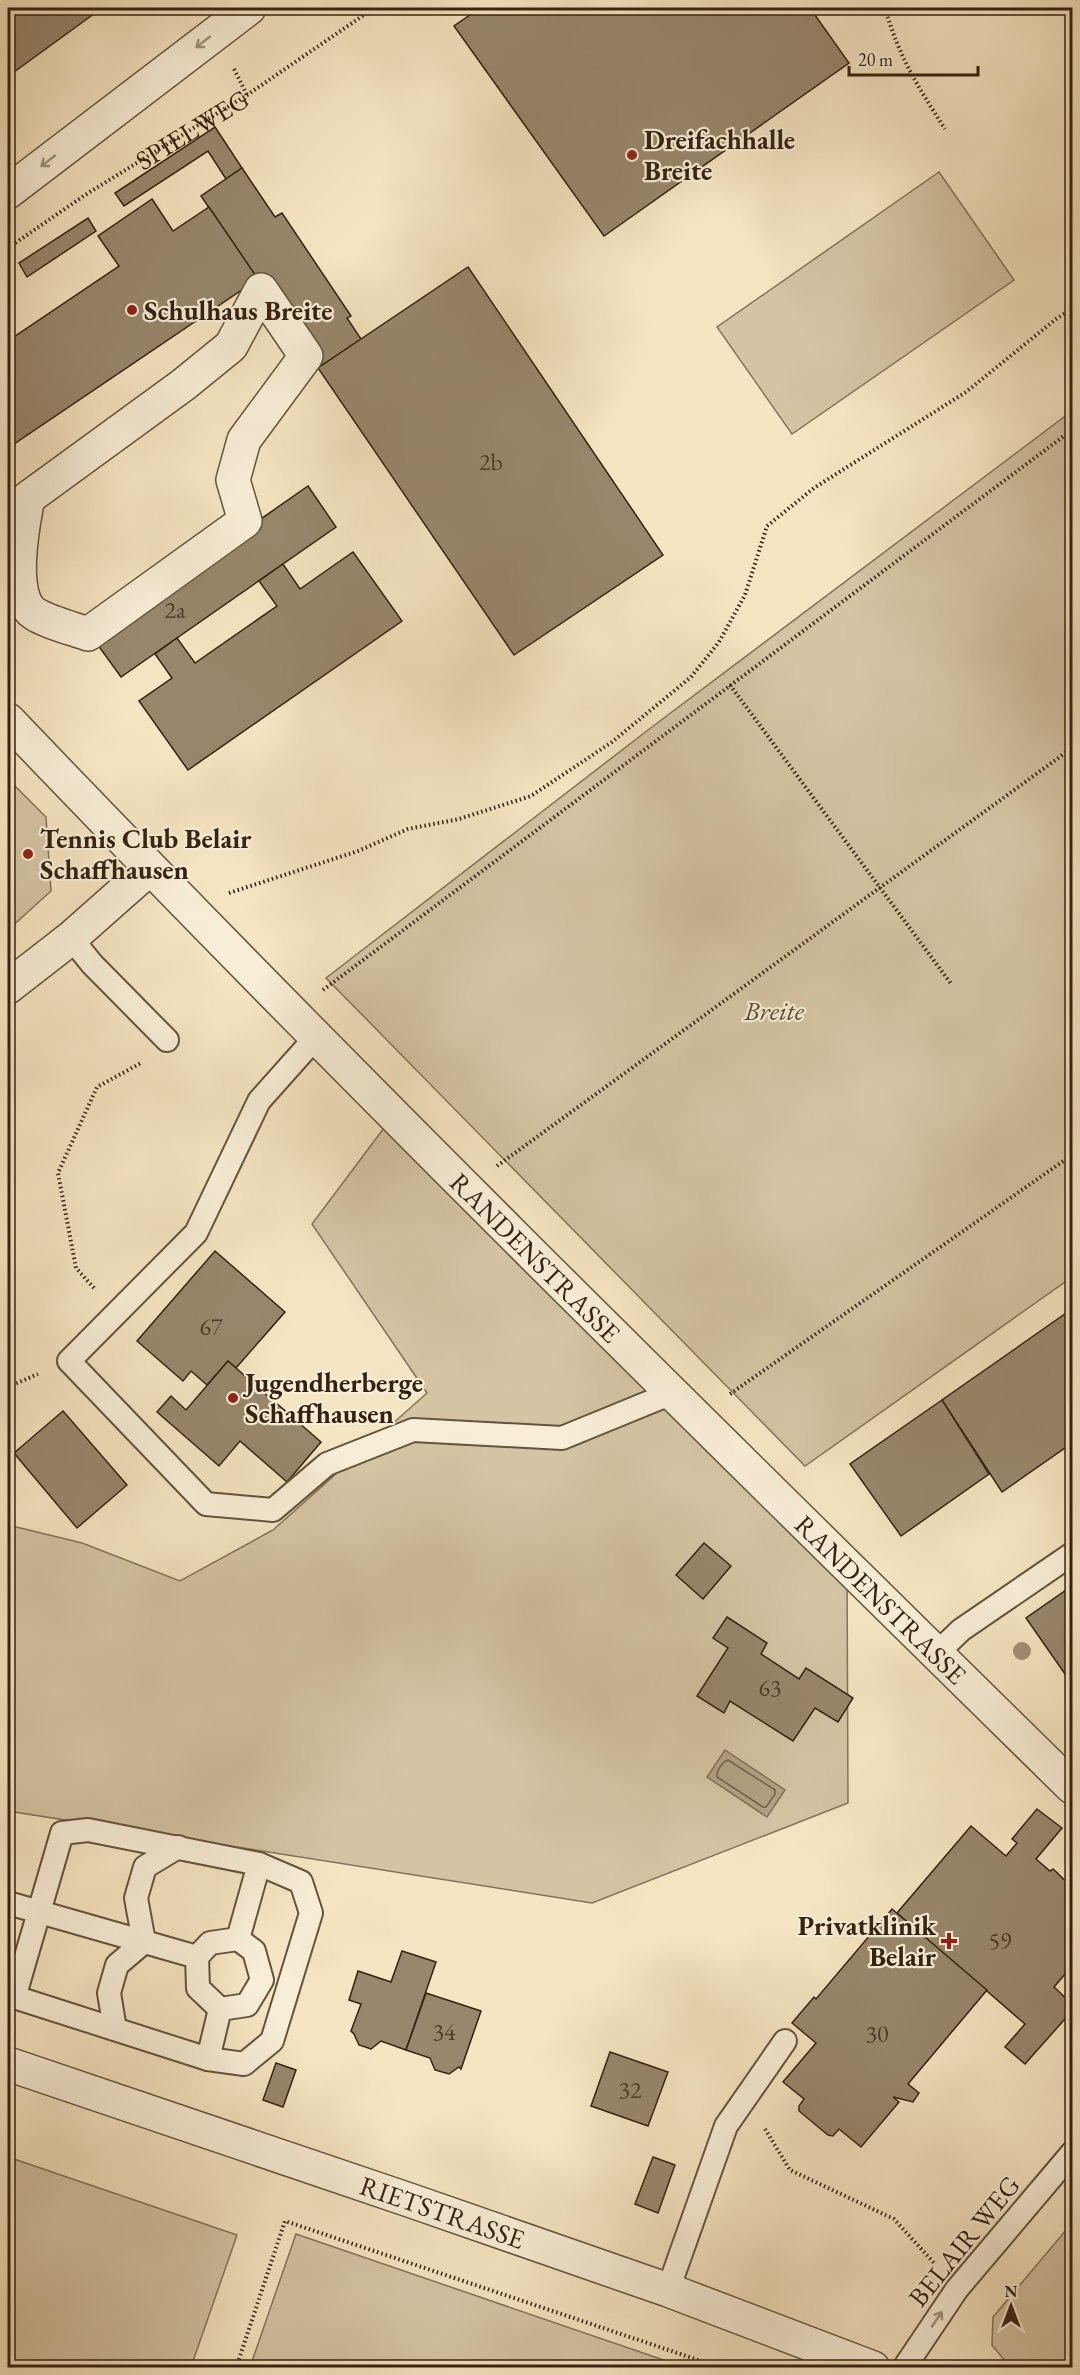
<svg xmlns="http://www.w3.org/2000/svg" width="1080" height="2375" font-family="'EB Garamond',serif">
<style>
.green{fill:#d4c4a4;stroke:#84735a;stroke-width:1.5}
.water{fill:#b3a386;stroke:#806f57;stroke-width:1.5}
.lines{fill:none;stroke-linecap:round;stroke-linejoin:round}
.shore{stroke:#74624c;stroke-width:1.5}
.building{fill:#98876d;stroke:#342211;stroke-width:1.5}
.service-casing{stroke:#64533d;stroke-width:26}
.pedestrian-casing{stroke:#64533d;stroke-width:36}
.minor-casing{stroke:#64533d;stroke-width:36}
.tertiary-casing{stroke:#64533d;stroke-width:36}
.path{stroke:#342211;stroke-width:4;stroke-dasharray:1.5 3;stroke-linecap:butt}
.service{stroke:#f8eed7;stroke-width:22}
.pedestrian{stroke:#f8eed7;stroke-width:33}
.minor{stroke:#f8eed7;stroke-width:33}
.tertiary{stroke:#f8eed7;stroke-width:33}
.tree{fill:#a19075}
.oneway{stroke:#a0927e}
.poi-dot{fill:#8f2418;stroke:#f8eed7;stroke-width:2}
.labels{text-anchor:middle;dominant-baseline:central;stroke-width:4.5;stroke-linejoin:round;paint-order:stroke}
.number-label{font-size:24px;fill:#4d3b28}
.street-label{font-size:27px;fill:#342211;stroke:#f8eed7}
.poi-label{font-size:27px;font-weight:bold;fill:#342211;stroke:#f8eed7;text-anchor:start}
.park-label{font-size:27px;font-style:italic;fill:#5c4a36;stroke:#f8eed7}
</style>
<rect width="100%" height="100%" fill="#f5e5c2"/>
<filter id="stains"><feTurbulence type="fractalNoise" baseFrequency=".00333" numOctaves="4"/><feColorMatrix values="0 0 0 0 .2 0 0 0 0 .09 0 0 0 0 .02 0 0 0 .5 -.17"/></filter>
<radialGradient id="worn" r=".72"><stop offset=".6" stop-color="#630" stop-opacity="0"/><stop offset="1" stop-color="#630" stop-opacity=".3"/></radialGradient>
<g class="green">
<polygon points="939,172 1014,280 792,434 717,327"/>
<polygon points="1072,411 1072,1277 805,1466 326,978 648,730"/>
<polygon points="8,779 46,817 51,891 8,930"/>
<polygon points="393,1116 847,1560 848,1803 592,1903 8,1811 8,1525 82,1543 180,1581 273,1530 427,1393 312,1224"/>
<polygon points="8,2157 237,2235 191,2367 8,2367"/>
<polygon points="1072,2223 1072,2367 1010,2367 992,2345 993,2317"/>
<polygon points="296,2234 684,2367 250,2367"/>
</g>
<polygon class="water" points="725,1750 785,1790 767,1817 707,1777"/>
<g class="lines">
<path class="shore" d="M728 1760 775 1790V1794L766 1807H763L717 1777C716 1771 723 1761 728 1760Z"/>
</g>
<g class="building">
<polygon points="8,8 102,8 14,72 8,63"/>
<polygon points="480,8 810,8 849,63 604,236 454,26"/>
<polygon points="215,127 242,168 226,179 208,151 124,206 115,193"/>
<polygon points="242,168 275,217 282,213 351,316 347,318 361,339 318,368 201,196"/>
<polygon points="152,199 173,231 209,207 258,279 8,448 8,341 119,266 98,236"/>
<polygon points="88,218 96,231 27,277 19,263"/>
<polygon points="468,267 663,555 514,655 318,368"/>
<polygon points="308,486 336,527 121,677 92,637"/>
<polygon points="353,552 402,621 188,770 139,701 172,678 155,654 177,638 195,663 277,606 259,581 283,564 300,589"/>
<polygon points="215,1251 285,1312 236,1368 228,1361 207,1385 191,1371 183,1381 137,1341"/>
<polygon points="1072,1309 1072,1443 1002,1492 942,1400"/>
<polygon points="228,1361 321,1442 287,1482 240,1441 219,1466 157,1412 171,1396 186,1410"/>
<polygon points="942,1400 989,1474 901,1536 850,1464"/>
<polygon points="63,1411 127,1485 77,1528 14,1453"/>
<polygon points="704,1543 731,1566 703,1599 676,1575"/>
<polygon points="1072,1586 1072,1684 1026,1618"/>
<polygon points="727,1617 767,1643 761,1654 799,1679 806,1668 853,1698 838,1722 815,1708 793,1741 730,1701 724,1713 697,1696 728,1648 713,1638"/>
<polygon points="1037,1809 1062,1828 1036,1859 1050,1871 1053,1869 1072,1887 1072,1966 1054,1987 1072,2004 1072,2011 1025,2064 1005,2047 1025,2024 897,1913 971,1826 1006,1856 1017,1843 1012,1839"/>
<polygon points="892,1909 987,1990 908,2084 919,2093 913,2102 893,2097 899,2102 861,2147 839,2129 833,2136 828,2135 799,2111 799,2106 804,2099 783,2082 816,2043 792,2023 814,1997 816,1999"/>
<polygon points="402,1951 436,1962 406,2050 381,2041 371,2049 359,2045 354,2034 351,2031 361,2004 349,2000 358,1971 391,1982"/>
<polygon points="426,1993 481,2011 461,2069 459,2067 449,2074 435,2070 430,2058 406,2050"/>
<polygon points="610,2052 668,2072 648,2126 591,2106"/>
<polygon points="276,2063 296,2070 283,2107 263,2100"/>
<polygon points="653,2157 675,2165 658,2213 635,2204"/>
</g>
<g class="lines">
<g class="service-casing">
<g id="service">
<polyline points="71,938 92,964 167,1040"/>
<polyline points="316,1037 259,1101 196,1233 69,1361 206,1504 273,1510 327,1464 413,1430 562,1438 672,1393"/>
<polyline points="936,1654 961,1630 1072,1554"/>
<polyline points="8,1903 197,1957"/>
<polygon points="238,1939 254,1951 262,1980 247,2005 220,2009 198,1988 197,1957 210,1943"/>
<polyline points="238,1939 259,1864"/>
<polyline points="8,1995 208,2059 244,2064 272,2041 311,1913 301,1882 259,1864 88,1830 62,1833 14,1998"/>
<polyline points="115,2029 109,1993 117,1965 144,1942 136,1898 145,1867 178,1847"/>
<polyline points="208,2059 220,2009"/>
<polyline points="668,2290 726,2126 785,2041"/>
<polyline points="904,2368 957,2289 1072,2153"/>
</g>
</g>
<g class="pedestrian-casing">
<path id="pedestrian" d="M261 290 306 356 244 440 233 480 245 521 88 634C71 628 50 623 35 614 8 598 23 523 28 498L183 385 231 346Z"/>
</g>
<g class="minor-casing">
<g id="minor">
<polyline points="8,192 249,8"/>
<path id="s2" d="M8 720C355 1083 714 1435 1072 1787"/>
<polyline points="8,987 71,938 149,869"/>
</g>
</g>
<g class="tertiary-casing">
<g id="tertiary">
<path id="s3" d="M8 2064 412 2201 668 2290 873 2368"/>
</g>
</g>
<g class="path">
<path d="M885 8C899 57 918 87 945 129"/>
<polyline points="234,69 247,95"/>
<path id="s1" d="M8 248 85 195 247 95 374 8"/>
<polyline points="730,685 952,985"/>
<polyline points="229,893 358,851 408,829 459,819 531,796 612,742 691,677 719,642 745,595 767,526 814,488 966,392 1056,319 1072,309"/>
<polyline points="323,990 1072,430"/>
<polyline points="497,1166 1072,748"/>
<polyline points="94,1288 76,1268 58,1173 97,1087 141,1063"/>
<polyline points="8,1387 38,1374"/>
<polyline points="730,1394 1072,1155"/>
<polyline points="765,2129 790,2170 894,2219 935,2264"/>
<polyline points="236,2368 285,2221 722,2368"/>
</g>
<use href="#service" class="service"/>
<use href="#pedestrian" class="pedestrian"/>
<use href="#minor" class="minor"/>
<use href="#tertiary" class="tertiary"/>
</g>
<circle class="tree" cx="1022" cy="1651" r="9"/>
<defs><path id="oneway-shaft" d="M-6 0H5M1.5-3L5.5 0L1.5 3" fill="none" stroke-width="1.6" stroke-linecap="round" stroke-linejoin="round" transform="scale(1.5)"/></defs>
<g class="oneway">
<use href="#oneway-shaft" transform="translate(203 42) rotate(142)"/>
<use href="#oneway-shaft" transform="translate(48 161) rotate(142)"/>
<use href="#oneway-shaft" transform="translate(937 2319) rotate(-56)"/>
</g>
<g class="poi-dot">
<circle cx="632" cy="155" r="6"/>
<circle cx="132" cy="310" r="6"/>
<circle cx="28" cy="854" r="6"/>
<circle cx="233" cy="1398" r="6"/>
<path d="M946 1932h6v6h6v6h-6v6h-6v-6h-6v-6h6z"/>
</g>
<g class="labels">
<g class="number-label">
<text x="491" y="461">2b</text>
<text x="175" y="609">2a</text>
<text x="211" y="1326">67</text>
<text x="770" y="1687">63</text>
<text x="1000" y="1940">59</text>
<text x="444" y="2031">34</text>
<text x="877" y="2033">30</text>
<text x="630" y="2089">32</text>
</g>
<g class="street-label">
<text stroke="none"><textPath href="#s1" startOffset="219">SPIELWEG</textPath></text>
<text stroke="none"><textPath href="#s2" startOffset="753">RANDENSTRASSE</textPath></text>
<text stroke="none"><textPath href="#s2" startOffset="1239">RANDENSTRASSE</textPath></text>
<text stroke="none"><textPath href="#s3" startOffset="459">RIETSTRASSE</textPath></text>
<text transform="translate(964 2241) rotate(-51)">BELAIR WEG</text>
</g>
<g class="poi-label">
<text x="644" y="139">Dreifachhalle<tspan x="644" dy="31">Breite</tspan></text>
<text x="144" y="310">Schulhaus Breite</text>
<text x="40" y="838">Tennis Club Belair<tspan x="40" dy="31">Schaffhausen</tspan></text>
<text x="245" y="1382">Jugendherberge<tspan x="245" dy="31">Schaffhausen</tspan></text>
<text x="936" y="1925" text-anchor="end">Privatklinik<tspan x="936" dy="31">Belair</tspan></text>
</g>
<g class="park-label">
<text x="774" y="1010">Breite</text>
</g>
</g>
<rect width="1080" height="2375" fill="none" stroke="#f5e5c2" stroke-width="30"/>
<rect x="9" y="9" width="1062" height="2357" fill="none" stroke="#342211" stroke-width="3"/>
<rect x="15" y="15" width="1050" height="2345" fill="none" stroke="#342211" stroke-width="1.5"/>
<g transform="translate(1011 2306)" stroke="#f8eed7" stroke-width="4.5" paint-order="stroke">
<path d="M0-4.5L10 22L0 15L-10 22Z" fill="#342211"/>
<text y="-9" font-size="16" font-weight="bold" text-anchor="middle" fill="#342211">N</text>
</g>
<path d="M849 66v9h129v-9" fill="none" stroke="#342211" stroke-width="3"/>
<text x="858" y="66" font-size="18" fill="#342211" stroke="#f8eed7" stroke-width="4.5" paint-order="stroke">20 m</text>
<rect width="100%" height="100%" filter="url(#stains)"/>
<rect width="100%" height="100%" fill="url(#worn)"/>
</svg>
